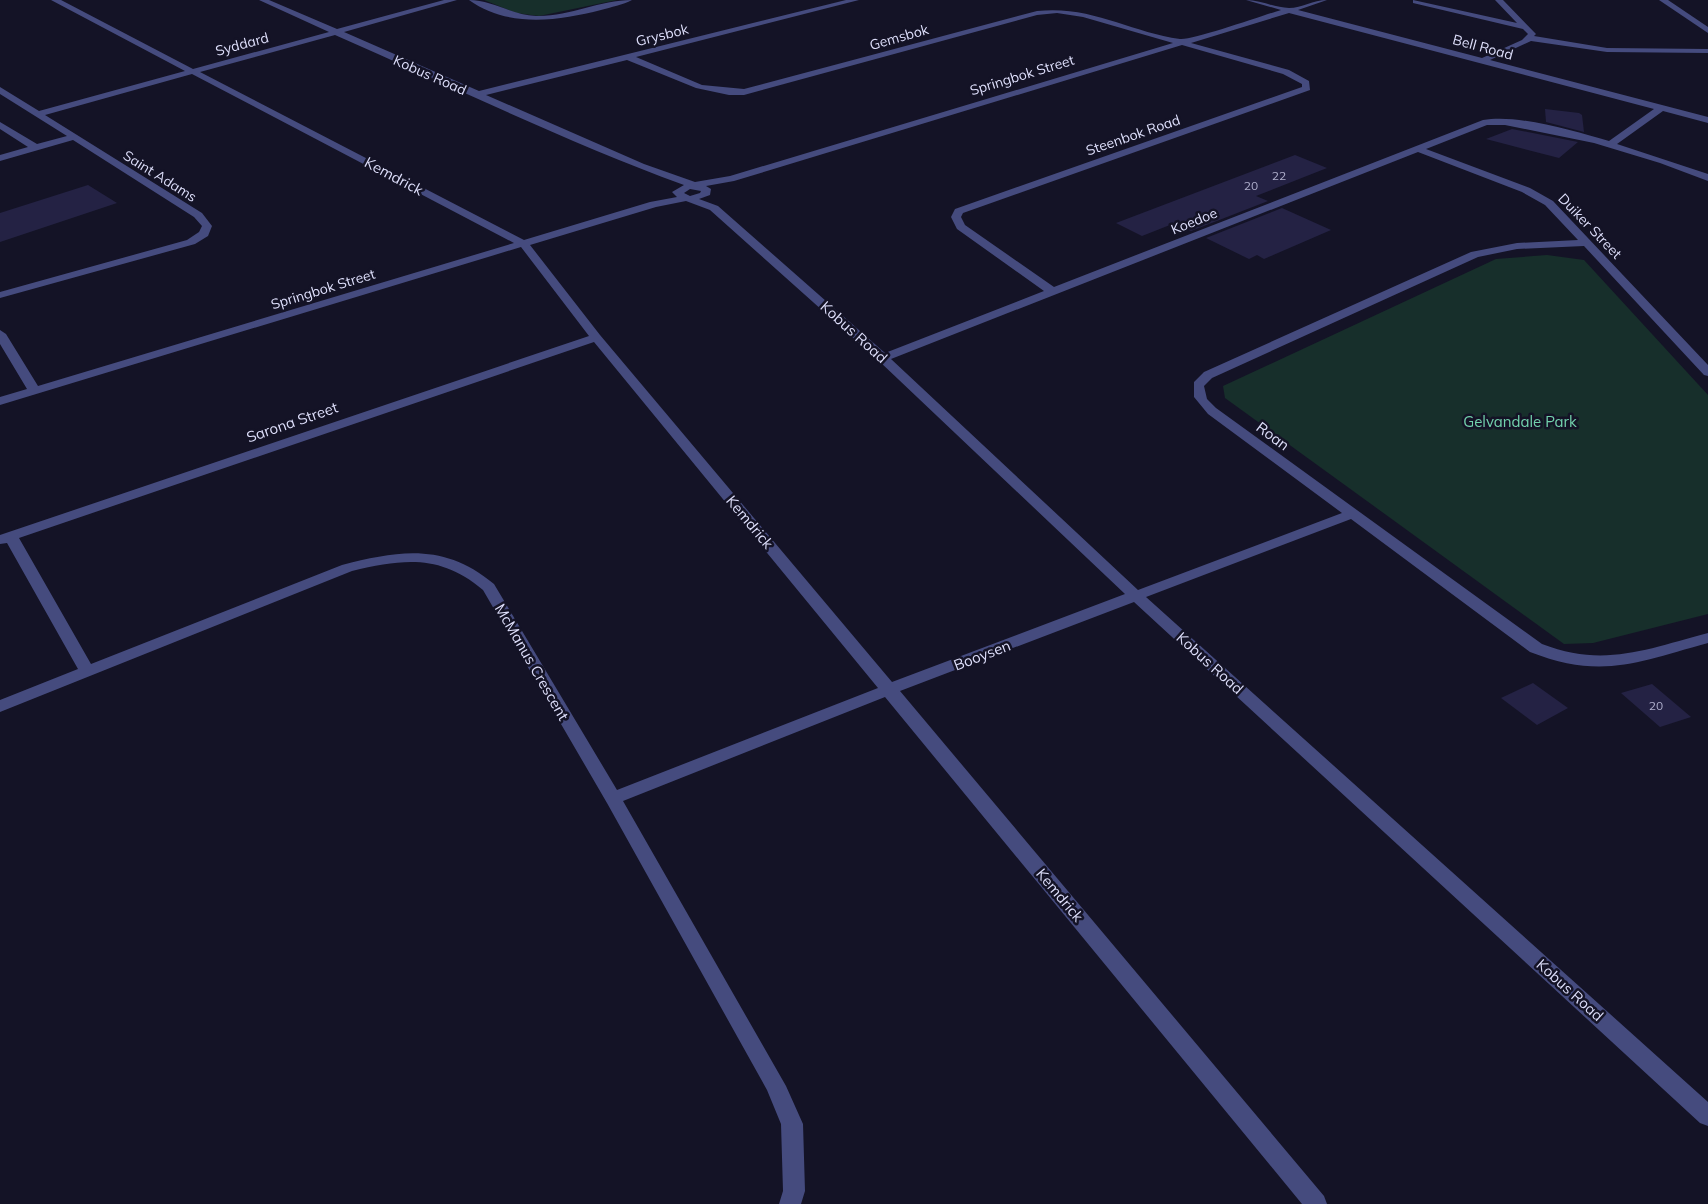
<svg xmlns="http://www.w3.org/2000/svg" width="1708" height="1204" font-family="Mulish,sans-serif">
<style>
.green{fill:#172f2b}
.building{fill:#242244}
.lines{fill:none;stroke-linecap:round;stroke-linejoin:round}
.minor{fill:#454b7e;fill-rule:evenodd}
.labels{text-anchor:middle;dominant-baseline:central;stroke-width:5;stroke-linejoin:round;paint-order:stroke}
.number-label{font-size:12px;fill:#afafcc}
.far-street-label{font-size:14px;fill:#dddefa;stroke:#141326}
.street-label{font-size:15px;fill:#dddefa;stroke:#141326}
.park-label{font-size:15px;fill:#72d1ac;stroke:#141326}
</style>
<rect width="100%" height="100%" fill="#141326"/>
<g class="green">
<polygon points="484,0 617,0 539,16 516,13"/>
<polygon points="1547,255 1584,260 1708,395 1708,614 1593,643 1564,644 1225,398 1223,386 1496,259"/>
</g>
<g class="building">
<polygon points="1545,109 1579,113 1582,115 1584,132 1546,122"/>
<polygon points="1512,129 1578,142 1559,158 1486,139"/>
<polygon points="1295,155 1327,168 1256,196 1268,201 1191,231 1175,223 1142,236 1116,223"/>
<polygon points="88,185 117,203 0,242 0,213"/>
<polygon points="1282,208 1331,230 1264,259 1257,255 1249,259 1206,238"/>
<polygon points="1533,683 1568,708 1537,725 1501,698"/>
<polygon points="1652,684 1691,717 1660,727 1621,693"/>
</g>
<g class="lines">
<g class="minor">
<path d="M51 0H61L193 69 329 32 259 0H269L337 29 444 0H457L344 32 479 91 846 0H859L636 57 702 85 744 89 1037 11C1091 5 1130 32 1180 39 1191 41 1264 15 1281 10L1246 0C1261 0 1275 8 1289 8 1302 8 1313 0 1327 0L1298 10 1482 58 1522 40 1528 34 1523 29 1413 3V0L1517 23 1495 0H1503L1536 34 1534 36 1607 48 1708 49V53L1607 52 1531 41 1490 60 1708 117V123L1663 111 1617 144 1708 174V181L1660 163 1594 143 1505 125H1487L1426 149 1530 188 1553 201 1708 365V376L1704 375 1584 246 1517 249 1478 257 1212 378 1204 386 1207 399 1216 408 1542 644C1604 668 1647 649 1708 633V643C1638 662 1602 680 1530 652L1351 519 1146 597 1708 1102V1126L1700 1123 1134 602 900 691 1324 1196 1327 1204H1302L885 697 623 801 786 1086 803 1124 805 1191 801 1204H779L783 1191 781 1124 767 1090 607 803 483 590C440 554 404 559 352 571L0 712V700L78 669 7 543 0 544V535L589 336 521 247 0 405V397L27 389 0 344V330L6 334 38 386 514 243 192 74 45 115 202 213 212 226 208 236 195 244 0 298V292L187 240 199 232 202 226 194 217 73 140 0 161V155L28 147 0 129V122L37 144 67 136 0 94V87L39 111 185 71ZM1057 13 1083 17 1173 43 730 176 695 182 644 164 486 95 627 60 696 88 729 95H744L1037 15ZM1289 13 1654 109 1609 141C1573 131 1519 114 1483 120L1054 287 965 225 961 217 963 213 1310 90 1309 81 1289 70 1191 43ZM335 35C452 86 564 141 684 185L672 192 677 197 650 202 524 240 200 72ZM1182 45 1283 74 1302 84V87L955 209 951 217 957 229 1044 291 885 353 718 206 699 199 710 195 711 189 706 186 734 181ZM1418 152 1522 192 1545 205 1578 240 1517 243 1471 252 1204 372 1194 382V397L1208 414 1342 513 1138 590 891 359ZM690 189 701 191 700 193 690 196 684 193ZM686 201 710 210 879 361 1125 594 892 682 600 335 530 245 656 207ZM594 342 878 688 617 790 494 584C445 543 400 550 342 565L91 664 19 538Z"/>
<path d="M469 0C492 0 512 15 536 16 569 17 599 0 632 0 623 5 611 7 601 10 558 21 508 28 469 0Z"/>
<polygon points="1659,0 1668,0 1708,27 1708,33"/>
</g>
</g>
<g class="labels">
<g class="number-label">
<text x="1279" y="175">22</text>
<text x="1251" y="185">20</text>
<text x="1656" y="705">20</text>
</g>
<g class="far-street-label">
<text transform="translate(662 35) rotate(-14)">Grysbok</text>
<text transform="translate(899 37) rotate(-16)">Gemsbok</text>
<text transform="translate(242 44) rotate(-15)">Syddard</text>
<text transform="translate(1483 47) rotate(15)">Bell Road</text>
<text transform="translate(430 75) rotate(24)">Kobus Road</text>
<text transform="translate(1022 75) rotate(-17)">Springbok Street</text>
<text transform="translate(1133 135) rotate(-19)">Steenbok Road</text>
<text transform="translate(160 176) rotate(32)">Saint Adams</text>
<text transform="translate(1194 221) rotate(-22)">Koedoe</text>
<text transform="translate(1590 226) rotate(46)">Duiker Street</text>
<text transform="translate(323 289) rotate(-17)">Springbok Street</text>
</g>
<g class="street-label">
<text transform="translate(394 176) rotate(28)">Kemdrick</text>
<text transform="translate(854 332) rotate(42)">Kobus Road</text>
<text transform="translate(292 422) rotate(-19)">Sarona Street</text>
<text transform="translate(1273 436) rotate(37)">Roan</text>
<text transform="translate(750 522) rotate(50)">Kemdrick</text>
<text transform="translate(982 655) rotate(-21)">Booysen</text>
<text transform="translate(532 662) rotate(60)">McManus Crescent</text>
<text transform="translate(1210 663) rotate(42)">Kobus Road</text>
<text transform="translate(1060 895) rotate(50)">Kemdrick</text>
<text transform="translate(1570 990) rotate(42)">Kobus Road</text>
</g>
<g class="park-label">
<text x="1520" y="421">Gelvandale Park</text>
</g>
</g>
</svg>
